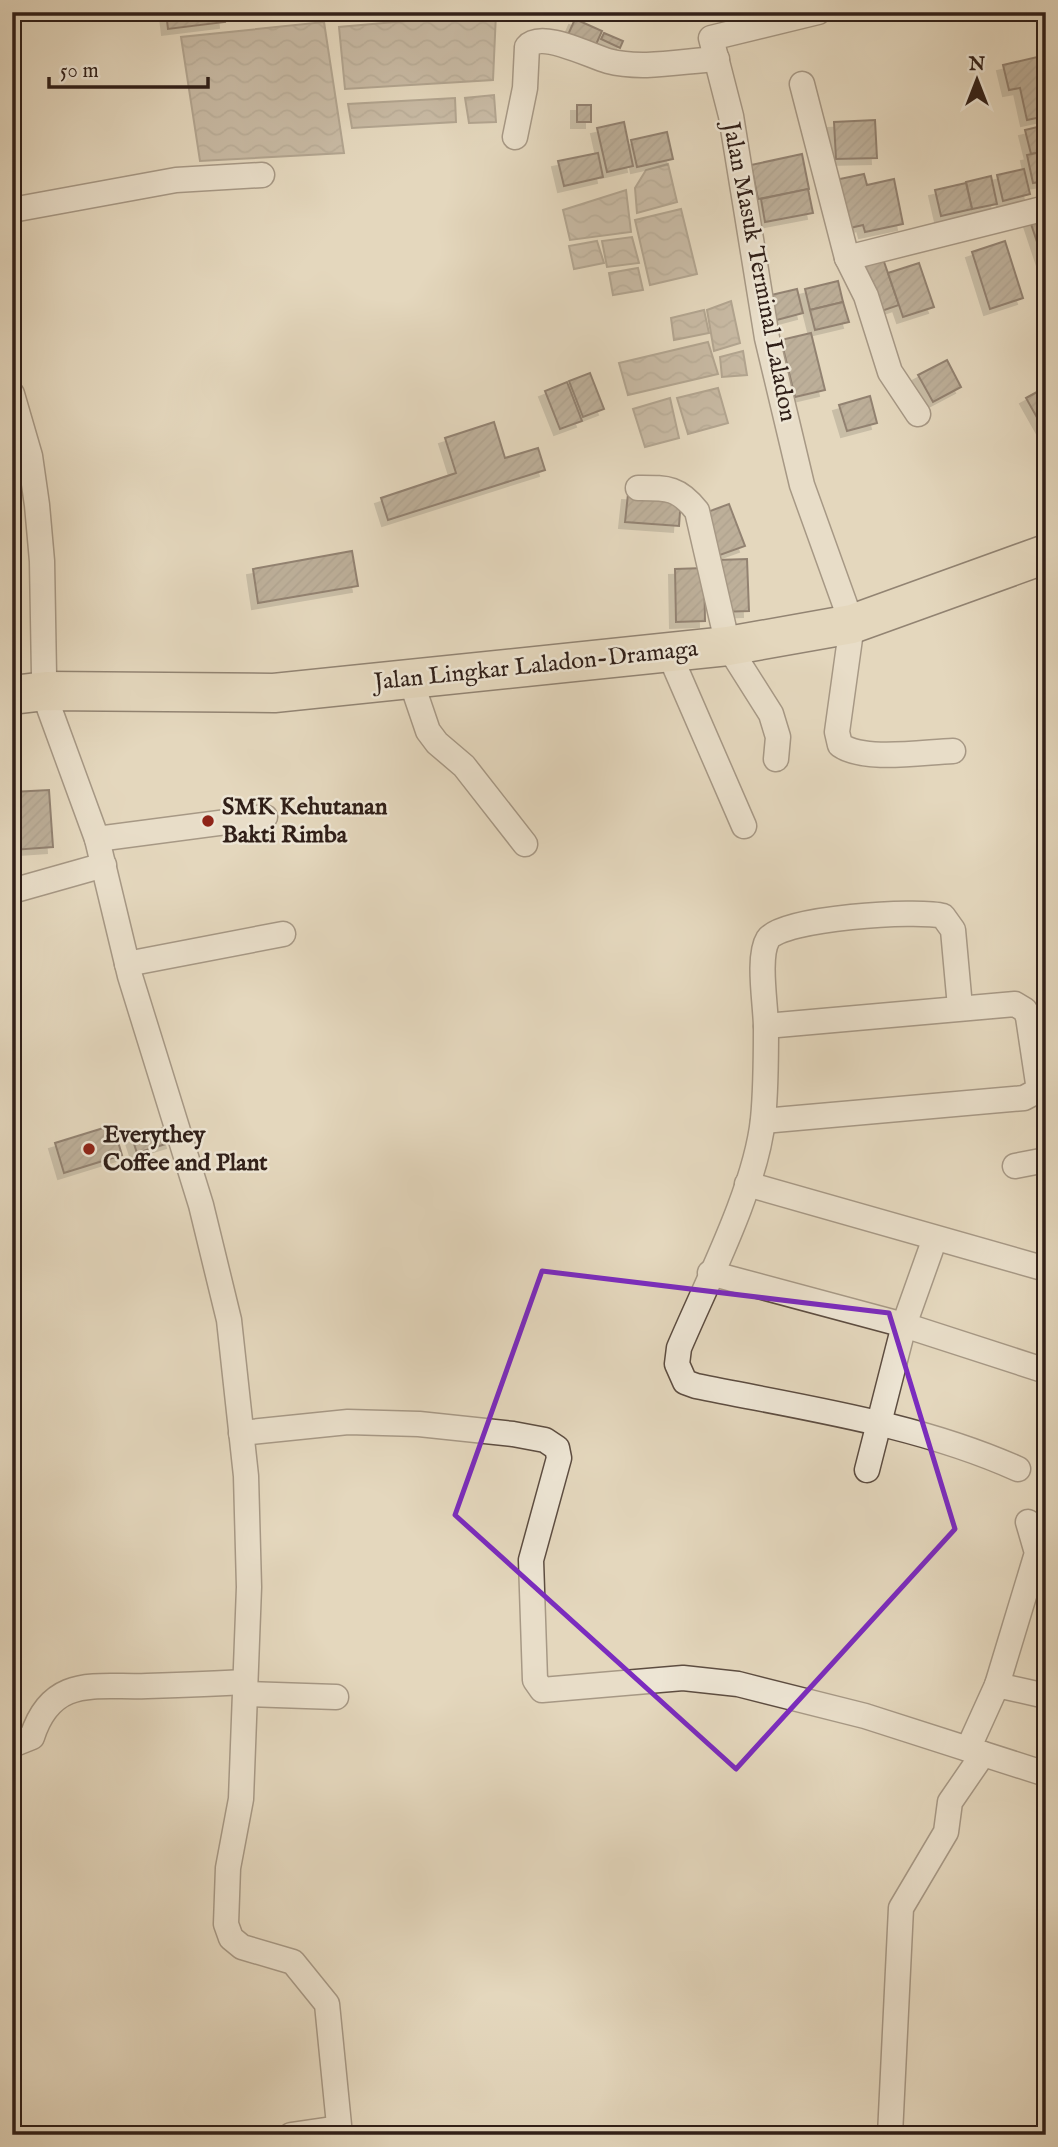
<svg xmlns="http://www.w3.org/2000/svg" width="1058" height="2147" font-family="'IM FELL English',serif">
<style>
.water{fill:url(#water-waves);stroke:#776859;stroke-width:2}
.building{fill:url(#building-hatch);stroke:#301f18;stroke-width:2;filter:url(#shadow)}
.lines{fill:none;stroke-linecap:round;stroke-linejoin:round}
.minor-casing{stroke:#5d4d41;stroke-width:27}
.primary-casing{stroke:#301f18;stroke-width:41}
.minor{stroke:#ede5d4;stroke-width:24}
.primary{stroke:#e4d7bd;stroke-width:38}
.marked{fill:none;stroke:#7b2cbf;stroke-width:5;stroke-linejoin:round}
.poi-dot{fill:#8f2418;stroke:#ede5d4;stroke-width:2.5}
.labels{text-anchor:middle;dominant-baseline:central;stroke-width:5;stroke-linejoin:round;paint-order:stroke}
.street-label{font-size:24px;fill:#301f18;stroke:#ede5d4}
.poi-label{font-size:24px;font-weight:bold;fill:#301f18;stroke:#ede5d4;text-anchor:start}
</style>
<defs>
<pattern id="water-waves" width="16" height="10" patternUnits="userSpaceOnUse" patternTransform="scale(1.75)"><rect width="16" height="10" fill="#a79885"/><path d="M0 5q4-4 8 0t8 0" fill="none" stroke="#887b6c"/></pattern>
<pattern id="building-hatch" width="6" height="6" patternUnits="userSpaceOnUse" patternTransform="scale(1.75)"><rect width="6" height="6" fill="#8e7f6e"/><path d="M-1 1l2-2M0 6l6-6M5 7l2-2" fill="none" stroke="#746759"/></pattern>
<filter id="shadow"><feDropShadow dx="-6" dy="6" stdDeviation="0" flood-color="#0004"/></filter>
</defs>
<rect width="100%" height="100%" fill="#e4d7bd"/>
<filter id="stains"><feTurbulence type="fractalNoise" baseFrequency=".00286" numOctaves="4"/><feColorMatrix values="0 0 0 0 .2 0 0 0 0 .09 0 0 0 0 .02 0 0 0 .5 -.17"/></filter>
<radialGradient id="worn" r=".72"><stop offset=".6" stop-color="#630" stop-opacity="0"/><stop offset="1" stop-color="#630" stop-opacity=".3"/></radialGradient>
<g class="water">
<polygon points="496,13 493,80 345,89 339,27"/>
<polygon points="324,22 344,153 200,161 181,37"/>
<polygon points="494,95 496,122 469,123 465,98"/>
<polygon points="455,98 456,122 352,128 348,104"/>
<polygon points="668,164 677,202 637,213 635,188 646,170"/>
<polygon points="626,190 631,232 570,240 563,210"/>
<polygon points="681,209 697,274 650,285 635,220"/>
<polygon points="632,237 639,263 607,267 602,241"/>
<polygon points="597,241 604,263 574,269 569,246"/>
<polygon points="638,268 643,290 613,295 609,273"/>
<polygon points="731,301 740,343 714,351 707,310"/>
<polygon points="704,310 709,333 674,340 671,318"/>
<polygon points="708,342 718,374 628,395 619,363"/>
<polygon points="743,351 747,375 722,377 720,357"/>
<polygon points="718,388 728,423 688,434 677,398"/>
<polygon points="670,398 679,438 645,447 633,409"/>
</g>
<g class="building">
<polygon points="166,12 224,12 225,22 168,29"/>
<polygon points="575,19 602,31 594,49 567,37"/>
<polygon points="604,33 623,41 620,48 601,39"/>
<polygon points="1046,55 1046,116 1027,120 1020,88 1009,90 1003,65"/>
<rect x="577" y="105" width="14" height="17"/>
<polygon points="875,120 877,158 836,159 834,122"/>
<polygon points="624,122 633,166 607,172 597,128"/>
<polygon points="1046,125 1046,151 1031,154 1025,130"/>
<polygon points="667,132 673,159 637,167 631,140"/>
<polygon points="1046,151 1046,181 1033,183 1027,155"/>
<polygon points="598,153 603,177 564,186 558,161"/>
<polygon points="802,154 809,189 758,199 751,165"/>
<polygon points="1024,169 1030,194 1003,201 997,175"/>
<polygon points="864,174 867,185 894,179 903,224 865,232 863,225 846,229 835,180"/>
<polygon points="991,176 997,204 972,209 966,182"/>
<polygon points="966,183 972,209 941,216 935,190"/>
<polygon points="808,189 813,213 765,222 761,199"/>
<polygon points="1046,209 1046,269 1028,215"/>
<polygon points="1005,241 1023,298 990,309 972,252"/>
<polygon points="882,256 899,305 873,314 856,264"/>
<polygon points="919,263 934,307 903,317 888,273"/>
<polygon points="838,281 843,302 810,310 805,289"/>
<polygon points="797,289 803,313 773,321 767,296"/>
<polygon points="843,302 849,322 815,330 810,310"/>
<polygon points="811,333 825,390 795,397 781,340"/>
<polygon points="947,360 961,387 933,402 918,375"/>
<polygon points="590,373 604,409 583,417 569,381"/>
<polygon points="567,382 582,421 560,429 545,391"/>
<polygon points="1046,387 1046,429 1044,430 1026,398"/>
<polygon points="870,396 877,423 847,431 839,405"/>
<polygon points="494,422 505,458 538,448 545,470 388,520 381,498 456,473 445,438"/>
<polygon points="628,494 681,498 679,526 625,522"/>
<polygon points="729,504 745,546 717,556 702,514"/>
<polygon points="352,551 358,586 258,603 253,569"/>
<polygon points="747,559 749,611 719,612 717,560"/>
<polygon points="704,568 705,621 676,622 675,569"/>
<polygon points="49,790 53,847 12,850 12,792"/>
<polygon points="113,1125 122,1155 64,1173 55,1143"/>
<polygon points="167,1127 172,1142 137,1153 132,1138"/>
</g>
<g class="lines">
<g class="minor-casing">
<g id="minor">
<path d="M818 12 711 38 731 116 767 338 802 485 852 624 837 732 840 745C864 762 923 752 953 751"/>
<polyline points="802,84 847,258 866,296 890,372 918,414"/>
<path d="M515 137 525 88 527 47C541 30 590 56 608 61 642 70 682 61 717 59"/>
<polyline points="12,210 176,180 262,175"/>
<polyline points="847,258 1046,208"/>
<polyline points="12,394 30,456 37,505 42,561 44,675 48,705 97,839 130,976 201,1205 229,1320 246,1476 249,1587 241,1799 228,1868 226,1924 231,1938 242,1947 293,1962 327,2004 340,2135"/>
<path d="M638 488C667 488 678 487 697 511L728 646 771 714 778 737 776 759"/>
<polyline points="668,651 744,826"/>
<polyline points="410,678 428,731 437,743 464,766 525,844"/>
<polyline points="97,839 265,817"/>
<polyline points="12,891 104,865"/>
<polyline points="127,964 283,934"/>
<path d="M960 1007 953 930 943 916C919 909 781 918 768 939 757 957 766 1006 766 1028 766 1058 766 1089 763 1119 756 1188 707 1282 679 1348L677 1364 685 1382 696 1386C804 1408 918 1424 1018 1469"/>
<polyline points="763,1121 1024,1098 1039,1090 1028,1017 1025,1010 1015,1004 766,1026"/>
<polyline points="1015,1166 1046,1160"/>
<polyline points="747,1184 1046,1269"/>
<polyline points="710,1273 904,1325 1046,1371"/>
<polyline points="241,1433 348,1422 419,1424 513,1434 545,1440 557,1448 559,1458 531,1560 535,1680 542,1690 683,1678 738,1684 865,1716 1046,1774"/>
<polyline points="867,1470 904,1325 935,1238"/>
<polyline points="997,1685 1046,1696"/>
<polyline points="246,1694 336,1697"/>
<path d="M12 1745 32 1737C52 1674 97 1688 147 1686 180 1685 212 1684 244 1682"/>
<polyline points="968,1749 997,1685 1037,1553 1028,1522"/>
<polyline points="291,2135 339,2128"/>
<polyline points="890,2135 901,1908 946,1832 950,1802 983,1754"/>
</g>
</g>
<g class="primary-casing">
<polyline id="primary" points="12,695 46,691 274,693 728,646 852,624 1046,554"/>
</g>
<use href="#minor" class="minor"/>
<use href="#primary" class="primary"/>
</g>
<path d="M0 0H1058V2147H0ZM542 1271 889 1313 955 1529 736 1769 455 1515Z" fill="#e4d7bd" fill-opacity=".55" fill-rule="evenodd"/>
<path class="marked" d="M542 1271 889 1313 955 1529 736 1769 455 1515Z"/>
<g class="poi-dot">
<circle cx="208" cy="821" r="7"/>
<circle cx="89" cy="1149" r="7"/>
</g>
<g class="labels">
<g class="street-label">
<text transform="translate(759 272) rotate(79)">Jalan Masuk Terminal Laladon</text>
<text transform="translate(536 666) rotate(-6)">Jalan Lingkar Laladon-Dramaga</text>
</g>
<g class="poi-label">
<text x="222" y="807">SMK Kehutanan<tspan x="222" dy="28">Bakti Rimba</tspan></text>
<text x="103" y="1135">Everythey<tspan x="103" dy="28">Coffee and Plant</tspan></text>
</g>
</g>
<rect width="1058" height="2147" fill="none" stroke="#e4d7bd" stroke-width="42"/>
<rect x="14" y="14" width="1030" height="2119" fill="none" stroke="#301f18" stroke-width="3.5"/>
<rect x="21" y="21" width="1016" height="2105" fill="none" stroke="#301f18" stroke-width="2"/>
<g transform="translate(977 80)" stroke="#ede5d4" stroke-width="5" paint-order="stroke">
<path d="M0-5L12 26L0 18L-12 26Z" fill="#301f18"/>
<text y="-10" font-size="19" font-weight="bold" text-anchor="middle" fill="#301f18">N</text>
</g>
<path d="M49 77v10h159v-10" fill="none" stroke="#301f18" stroke-width="3.5"/>
<text x="60" y="77" font-size="21" fill="#301f18" stroke="#ede5d4" stroke-width="5" paint-order="stroke">50 m</text>
<rect width="100%" height="100%" filter="url(#stains)"/>
<rect width="100%" height="100%" fill="url(#worn)"/>
</svg>
